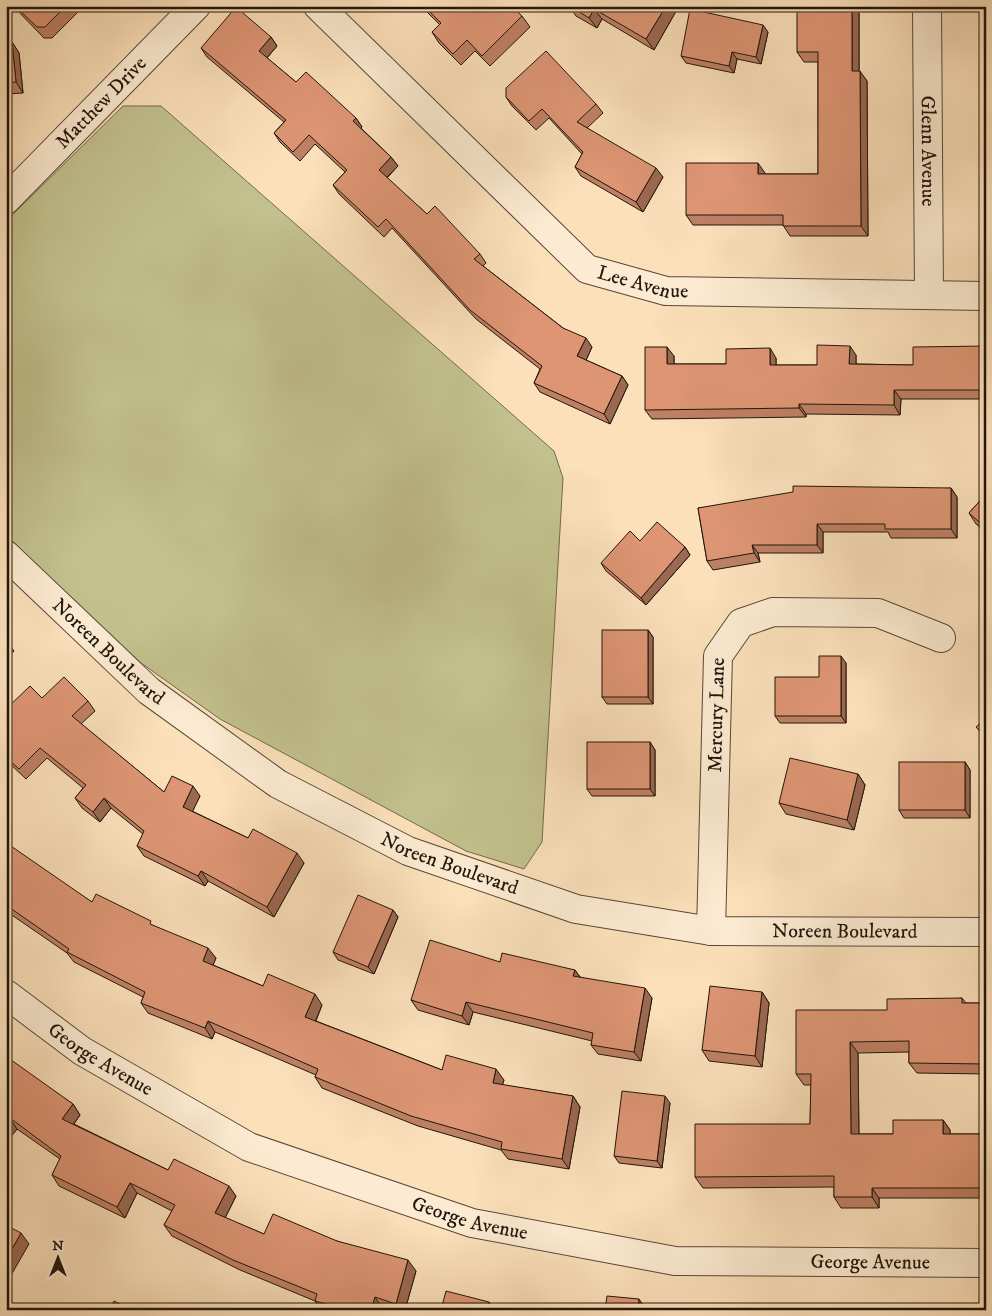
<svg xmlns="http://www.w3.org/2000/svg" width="992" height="1316" font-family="'IM FELL DW Pica',serif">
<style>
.green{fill:#c2c18d;stroke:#726b4c}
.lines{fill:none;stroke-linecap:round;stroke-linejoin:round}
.minor-casing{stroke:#584837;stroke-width:30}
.minor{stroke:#fcebd2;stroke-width:28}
.wall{fill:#be8064;stroke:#22150b}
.shaded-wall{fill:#9b6851;stroke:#22150b}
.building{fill:#dd9574;stroke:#22150b}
.labels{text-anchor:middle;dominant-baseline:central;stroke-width:4;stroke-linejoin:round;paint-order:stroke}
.street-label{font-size:20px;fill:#22150b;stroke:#fcebd2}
</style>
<rect width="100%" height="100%" fill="#fbe0ba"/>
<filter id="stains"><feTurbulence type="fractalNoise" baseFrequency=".004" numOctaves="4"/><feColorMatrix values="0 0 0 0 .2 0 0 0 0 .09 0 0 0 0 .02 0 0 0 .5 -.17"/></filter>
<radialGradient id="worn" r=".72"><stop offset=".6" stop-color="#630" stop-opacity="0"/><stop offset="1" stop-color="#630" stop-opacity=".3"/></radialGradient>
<polygon class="green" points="123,106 161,106 554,451 563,478 542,842 524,869 466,851 220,719 141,663 6,535 6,221"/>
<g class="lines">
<g class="minor-casing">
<g id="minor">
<path id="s1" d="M318 6 587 269 666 291 986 296"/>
<path id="s2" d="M927 6 929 295"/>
<path id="s3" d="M6 200 196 6"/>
<path id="s4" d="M6 555 149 691 278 784 408 851 576 909 711 931 986 932"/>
<path id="s5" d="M711 931 718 656 741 623 773 612 878 613 941 638"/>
<path id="s6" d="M6 994 82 1051 249 1147 472 1223 675 1261 986 1263"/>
</g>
</g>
<use href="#minor" class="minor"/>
</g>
<g class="wall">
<polygon points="13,6 84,6 52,38 44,38"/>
<polygon points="421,6 512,6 522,16 530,27 490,66 475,51 461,65 439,43 432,32 440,25"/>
<polygon points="569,6 679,6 654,50 602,19 597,28 576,16"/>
<polygon points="859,6 859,71 867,81 868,236 790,236 783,225 693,225 686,215 765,173 765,174 818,174 818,62 804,62 797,52"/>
<polygon points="768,32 761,64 737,59 734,73 686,63 681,56"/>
<polygon points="271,37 277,46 267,58 296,82 356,118 362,127 361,128 391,157 398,166 387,178 427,214 480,254 486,263 483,266 563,328 592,347 586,360 622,376 628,385 610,424 540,392 534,383 540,369 476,319 392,228 384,237 339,194 333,185 345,172 315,144 300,161 280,142 274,133 284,122 207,57 201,48"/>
<polygon points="12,42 19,53 23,93 6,94 6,43"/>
<polygon points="986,65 986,221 981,215"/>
<polygon points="506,97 596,104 603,113 587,128 663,177 643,212 581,176 575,167 582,154 549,118 536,130 512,106"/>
<polygon points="986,346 986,399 901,399 900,415 806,414 806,417 652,419 645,410 674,356 674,364 726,364 776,358 776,365 817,365 856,355 856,364 913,365"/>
<polygon points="951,488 957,497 957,538 891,538 888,532 823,532 823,553 758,553 760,562 713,570 707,561 698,508"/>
<polygon points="986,494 986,532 976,524 969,513"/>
<polygon points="640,541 685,547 690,555 646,605 606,571 601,563"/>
<polygon points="648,630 653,637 653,704 607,704 602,697"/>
<polygon points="846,663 846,723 780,723 775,716"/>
<polygon points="42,698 88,701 95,711 81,724 164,792 200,796 192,811 248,838 304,863 274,917 208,881 205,886 144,856 137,846 143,834 111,808 100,822 82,808 75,798 83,788 47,758 26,779 6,760 6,709"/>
<polygon points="650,742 655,750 655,796 592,796 587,789"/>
<polygon points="965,762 970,770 970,818 904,818 899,810"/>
<polygon points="858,774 865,785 854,830 786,814 779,803"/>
<polygon points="6,846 92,902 154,926 216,958 213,965 263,986 322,1005 316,1021 442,1070 504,1080 502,1085 573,1096 580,1107 569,1169 508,1159 501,1150 418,1126 322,1088 315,1077 316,1075 215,1032 212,1039 148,1013 141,1003 143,997 74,962 67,953 6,911"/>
<polygon points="393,910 398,917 374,974 338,960 333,952"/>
<polygon points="500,962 575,970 580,977 652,998 641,1061 598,1054 591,1045 592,1041 473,1012 469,1025 418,1010 411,1000"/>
<polygon points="762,992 769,1003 762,1067 709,1061 702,1050"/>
<polygon points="962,998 966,1003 986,1003 986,1074 917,1073 909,1063 909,1052 858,1053 859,1134 893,1134 943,1120 950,1130 950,1134 986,1134 986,1198 879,1198 879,1208 841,1208 834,1197 834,1187 703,1188 695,1177 810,1124 811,1085 804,1085 796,1074 887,1010"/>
<polygon points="6,1058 73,1104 80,1115 74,1124 168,1170 236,1196 225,1218 264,1234 337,1241 416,1271 405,1310 388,1310 382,1308 382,1310 321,1310 315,1301 240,1270 172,1236 164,1225 172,1211 137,1193 125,1218 59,1186 52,1175 60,1159 17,1129 6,1143"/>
<polygon points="670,1103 662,1168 619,1163 614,1156"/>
</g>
<g class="shaded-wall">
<polygon points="666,6 679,6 654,50 646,39"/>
<polygon points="852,6 859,6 859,81 852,71"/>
<polygon points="594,9 602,19 597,28 589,18"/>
<polygon points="763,25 768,32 761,64 756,57"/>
<polygon points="271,37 277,46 265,60 259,51"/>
<polygon points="12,42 19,53 23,93 16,82"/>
<polygon points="732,52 737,59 734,73 729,66"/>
<polygon points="860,71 867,81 868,236 861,226"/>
<polygon points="356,118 362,127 359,130 353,121"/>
<polygon points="391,157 398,166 385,179 379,170"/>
<polygon points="758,163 765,173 765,184 758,174"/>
<polygon points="656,168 663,177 643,212 636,202"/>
<polygon points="586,338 592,347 584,365 577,356"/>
<polygon points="850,346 856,355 856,373 849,364"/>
<polygon points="667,347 674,356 674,374 667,364"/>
<polygon points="770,348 776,358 776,375 770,365"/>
<polygon points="622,376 628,385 610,424 604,414"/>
<polygon points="894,390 901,399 900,415 894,405"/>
<polygon points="799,404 806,414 806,417 799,408"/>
<polygon points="951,488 957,497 957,538 951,529"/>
<polygon points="817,524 823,532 823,553 817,545"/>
<polygon points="752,545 758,553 760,562 754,553"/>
<polygon points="685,547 690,555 646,605 641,598"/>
<polygon points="648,630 653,637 653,704 648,697"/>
<polygon points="6,640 14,651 6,660"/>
<polygon points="841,656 846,663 846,723 841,716"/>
<polygon points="650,742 655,750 655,796 650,789"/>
<polygon points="965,762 970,770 970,818 965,810"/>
<polygon points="858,774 865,785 854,830 847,820"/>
<polygon points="193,786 200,796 190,817 183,807"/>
<polygon points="104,798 111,808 100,822 93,812"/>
<polygon points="297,853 304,863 274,917 267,907"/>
<polygon points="201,871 208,881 205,886 198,876"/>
<polygon points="393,910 398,917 374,974 368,967"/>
<polygon points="208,948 216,958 210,972 203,961"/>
<polygon points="575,970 582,980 573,976"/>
<polygon points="645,988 652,998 641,1061 634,1052"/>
<polygon points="762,992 769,1003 762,1067 755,1056"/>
<polygon points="315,994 322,1005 313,1027 305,1017"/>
<polygon points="466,1002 473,1012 469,1025 462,1016"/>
<polygon points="208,1021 215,1032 212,1039 205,1028"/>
<polygon points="850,1042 858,1053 859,1144 851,1134"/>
<polygon points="496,1069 504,1080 500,1093 493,1083"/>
<polygon points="573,1096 580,1107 569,1169 562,1159"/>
<polygon points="665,1096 670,1103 662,1168 657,1161"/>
<polygon points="73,1104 80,1115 70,1129 62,1119"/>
<polygon points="10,1118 17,1129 6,1143 6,1123"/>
<polygon points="943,1120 950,1130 950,1144 943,1134"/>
<polygon points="130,1183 137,1193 125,1218 117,1207"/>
<polygon points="229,1186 236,1196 222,1224 215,1213"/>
<polygon points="872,1188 879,1198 879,1208 872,1197"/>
<polygon points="21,1233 29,1244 6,1284 6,1260"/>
<polygon points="408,1260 416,1271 405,1310 401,1310 396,1304"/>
<polygon points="375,1297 382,1308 382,1310 371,1310"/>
<polygon points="639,1299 646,1309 646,1310 638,1310"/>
<polygon points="489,1302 494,1309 494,1310 487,1310"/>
</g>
<g class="building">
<polygon points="15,6 66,6 45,27 37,27"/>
<polygon points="424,6 512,6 522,16 482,56 467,40 453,54 432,32 441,23"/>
<polygon points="570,6 666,6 646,39 594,9 589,18"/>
<polygon points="797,6 852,6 852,71 860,71 861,226 783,226 783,215 686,215 686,163 758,163 758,174 818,174 818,52 797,52"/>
<rect x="983" y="6" width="3" height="15"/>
<polygon points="236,7 271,37 259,51 296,82 306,72 356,118 353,121 391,157 379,170 427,214 435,206 480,254 474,259 563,328 586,338 577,356 622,376 604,414 534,383 542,366 470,310 386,219 378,227 333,185 347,170 309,135 293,152 274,133 286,120 201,48"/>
<polygon points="690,9 763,25 756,57 732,52 729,66 681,56"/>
<polygon points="12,42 16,82 6,83 6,43"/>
<polygon points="546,51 596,104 577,122 656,168 636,202 575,167 583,152 542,109 529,121 506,97 506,88"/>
<rect x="981" y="65" width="5" height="150"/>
<polygon points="817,345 850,346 849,364 913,365 913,347 986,346 986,390 894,390 894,405 799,404 799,408 645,410 645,347 667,347 667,364 726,364 726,349 770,348 770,365 817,365"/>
<polygon points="793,486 951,488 951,529 885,529 885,524 817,524 817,545 752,545 754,553 707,561 698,508 793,492"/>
<polygon points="986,494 986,528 969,513"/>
<polygon points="657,522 685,547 641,598 601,563 630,531 640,541"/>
<rect x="602" y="630" width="46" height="67"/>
<polygon points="819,656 841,656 841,716 775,716 775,677 819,677"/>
<polygon points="64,677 88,701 72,716 164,792 172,776 193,786 183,807 248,838 253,829 297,853 267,907 201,871 198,876 137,846 144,831 104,798 93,812 75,798 86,785 40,748 19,769 6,757 6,709 30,686 42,698"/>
<polygon points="986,718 986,738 976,727"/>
<rect x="587" y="742" width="63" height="47"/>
<polygon points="790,758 858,774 847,820 779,803"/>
<rect x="899" y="762" width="66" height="48"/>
<polygon points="8,844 92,902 96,894 151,921 150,924 208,948 203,961 263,986 268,974 315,994 305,1017 442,1070 446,1055 496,1069 493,1083 573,1096 562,1159 501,1149 502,1142 411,1116 315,1077 318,1069 208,1021 205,1028 141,1003 145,992 67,952 69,949 6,905 6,846"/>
<polygon points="358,895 393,910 368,967 333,952"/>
<polygon points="430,940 500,962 502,953 575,970 573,976 645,988 634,1052 591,1045 593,1033 466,1002 462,1016 411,1000"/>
<polygon points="710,986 762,992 755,1056 702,1050"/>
<polygon points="962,998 962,1003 986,1003 986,1064 909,1063 909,1041 850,1042 851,1134 893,1134 893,1120 943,1120 943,1134 986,1134 986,1188 872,1188 872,1197 834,1197 834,1176 695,1177 695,1124 810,1124 811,1074 796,1074 796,1010 887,1010 887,999"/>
<polygon points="7,1057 73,1104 62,1119 168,1170 174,1159 229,1186 215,1213 264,1234 273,1214 337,1241 408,1260 396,1304 375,1297 371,1310 347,1310 315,1301 317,1294 233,1260 164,1225 175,1205 130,1183 117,1207 52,1175 61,1156 10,1118 6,1123 6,1058"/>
<polygon points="622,1091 665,1096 657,1161 614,1156"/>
<polygon points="6,1225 21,1233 6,1260"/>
<polygon points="446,1291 489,1302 487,1310 441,1310"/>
<polygon points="607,1296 639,1299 638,1310 605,1310"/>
<polygon points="114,1301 132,1310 110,1310"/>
</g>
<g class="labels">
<g class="street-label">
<text stroke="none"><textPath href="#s3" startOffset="136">Matthew Drive</textPath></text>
<text stroke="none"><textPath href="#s2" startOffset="145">Glenn Avenue</textPath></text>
<text stroke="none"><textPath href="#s1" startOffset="434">Lee Avenue</textPath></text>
<text stroke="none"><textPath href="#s4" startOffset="141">Noreen Boulevard</textPath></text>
<text stroke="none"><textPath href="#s5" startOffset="216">Mercury Lane</textPath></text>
<text stroke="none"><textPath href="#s4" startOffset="546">Noreen Boulevard</textPath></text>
<text stroke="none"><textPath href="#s4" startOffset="951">Noreen Boulevard</textPath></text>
<text stroke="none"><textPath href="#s6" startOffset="115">George Avenue</textPath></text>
<text stroke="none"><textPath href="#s6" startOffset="520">George Avenue</textPath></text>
<text stroke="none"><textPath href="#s6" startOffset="925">George Avenue</textPath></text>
</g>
</g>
<rect width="992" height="1316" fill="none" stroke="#fbe0ba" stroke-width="25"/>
<rect x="8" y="8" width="977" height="1301" fill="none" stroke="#22150b" stroke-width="2.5"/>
<rect x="12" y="12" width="967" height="1291" fill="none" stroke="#22150b"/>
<g transform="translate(58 1258)" stroke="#fcebd2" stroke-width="4" paint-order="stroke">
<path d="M0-4L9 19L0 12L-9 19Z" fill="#22150b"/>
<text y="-8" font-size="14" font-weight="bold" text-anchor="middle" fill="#22150b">N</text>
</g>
<rect width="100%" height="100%" filter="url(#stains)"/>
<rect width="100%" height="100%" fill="url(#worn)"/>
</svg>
